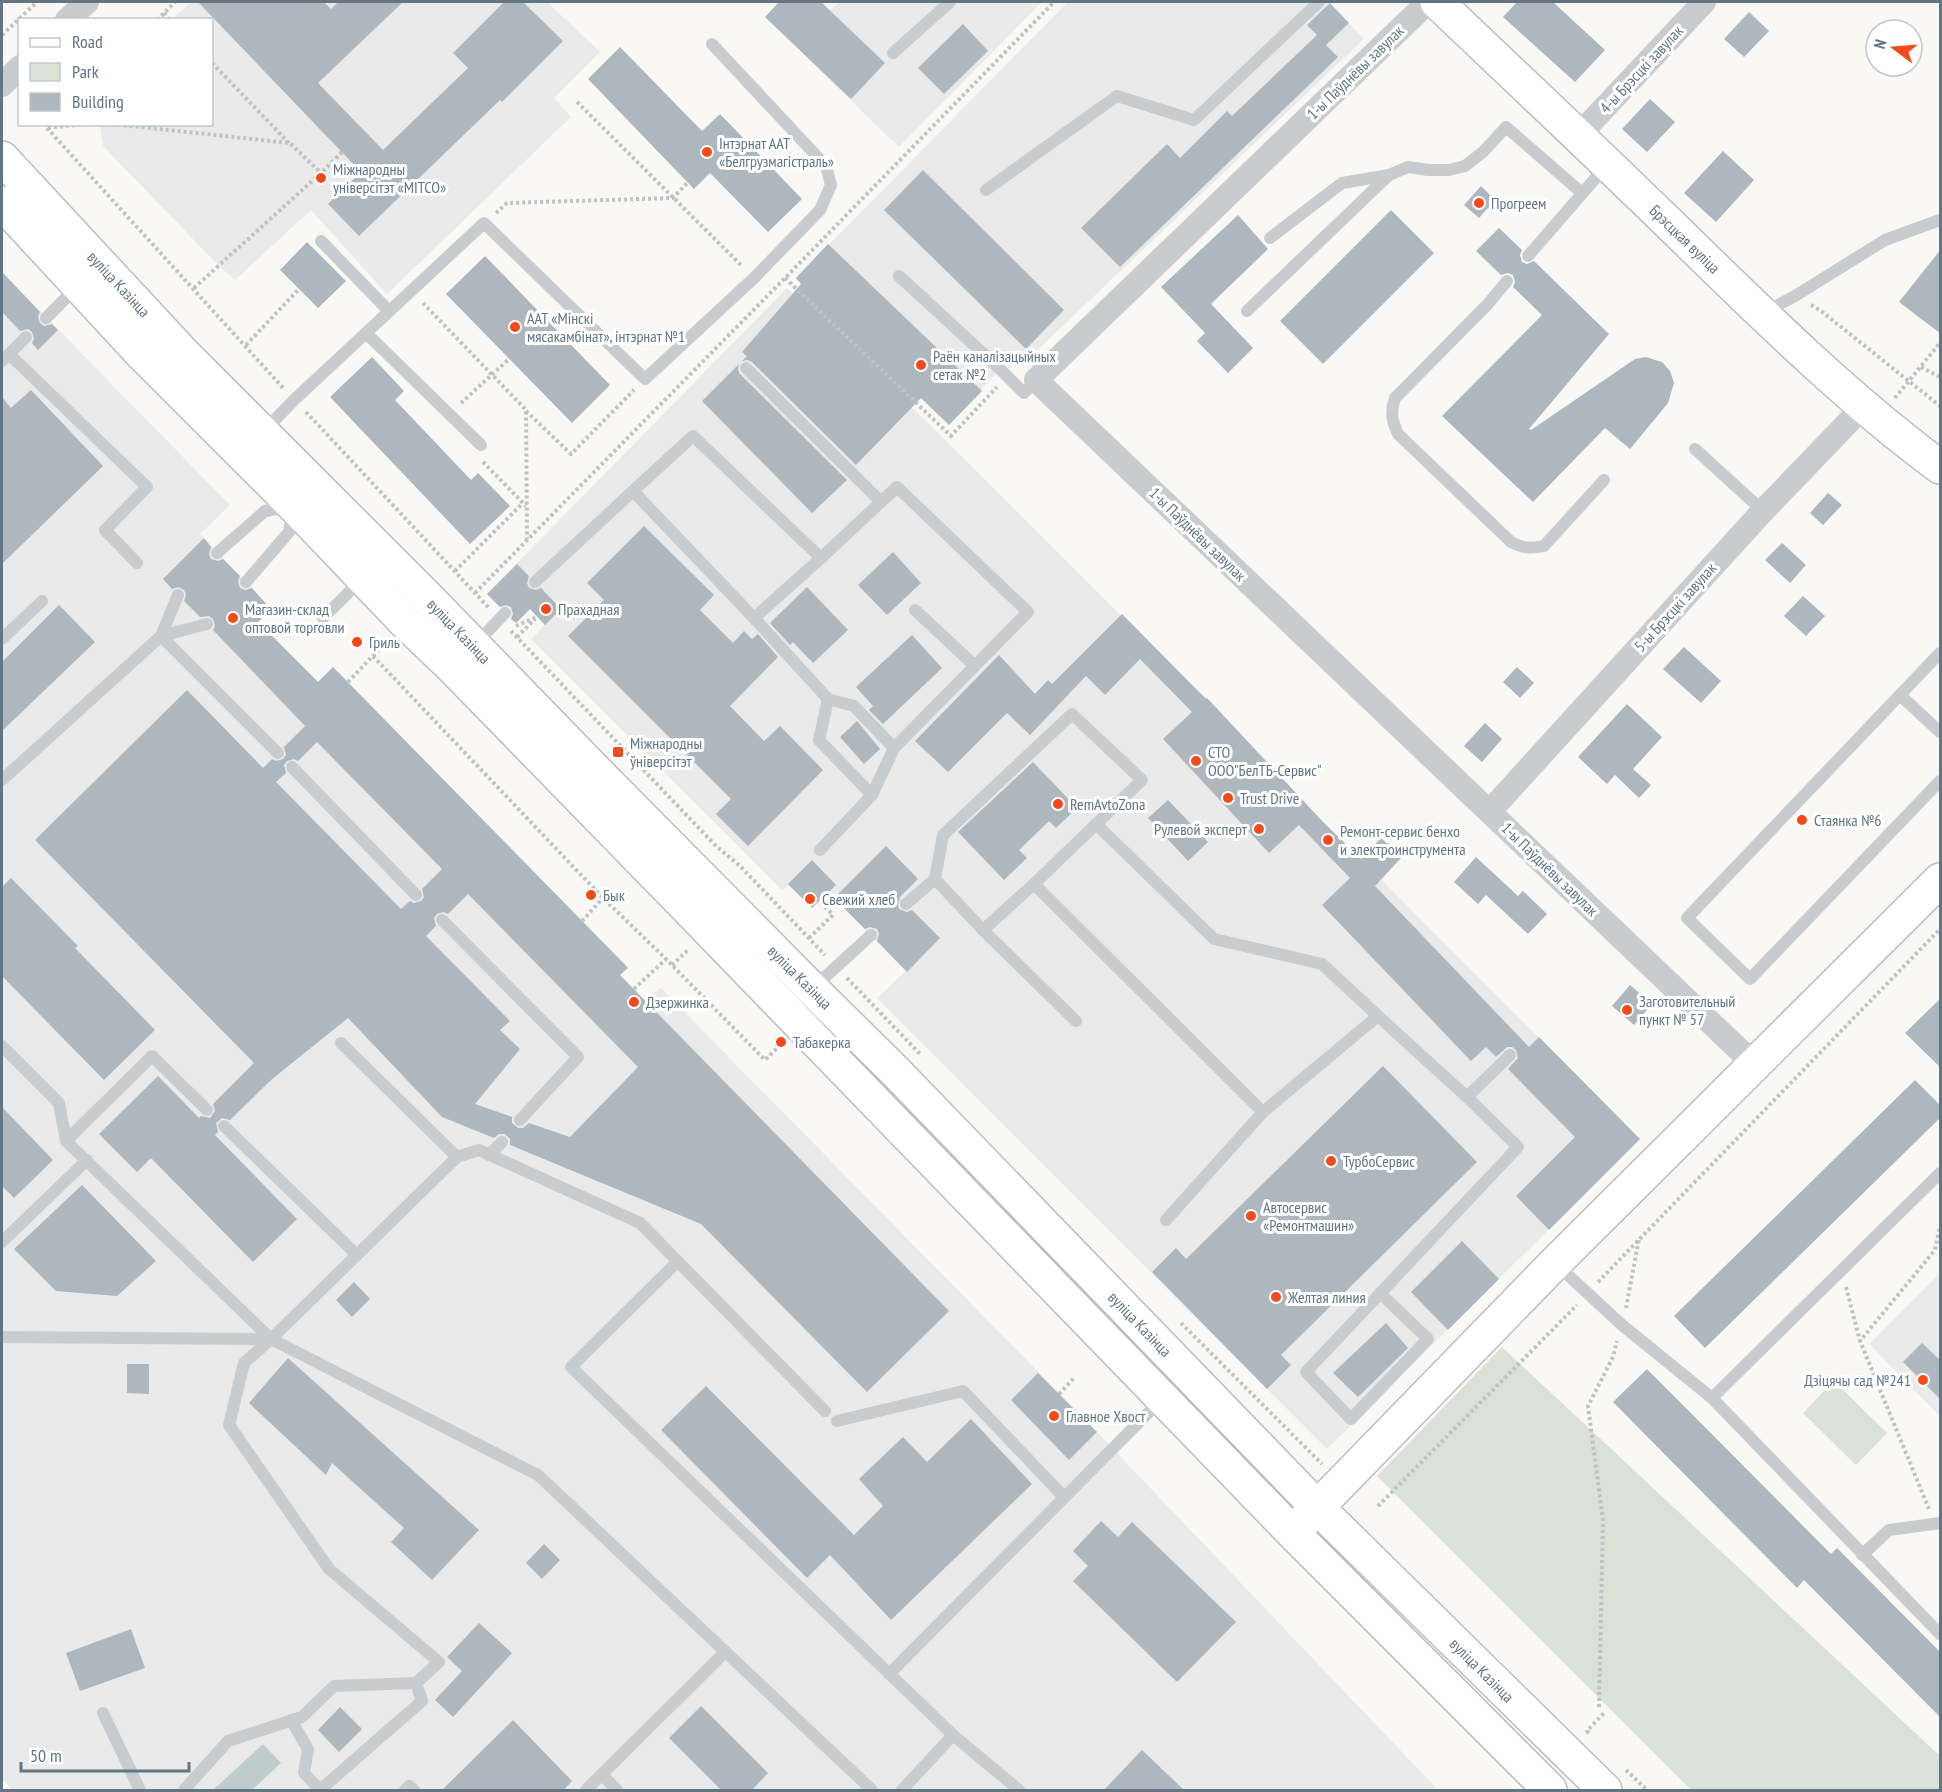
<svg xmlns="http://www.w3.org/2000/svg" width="1942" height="1792" font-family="'PT Sans Narrow',sans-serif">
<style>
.built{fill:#e9eae9}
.green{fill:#dae1d6}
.water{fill:#becbcf}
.building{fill:#aeb7bd;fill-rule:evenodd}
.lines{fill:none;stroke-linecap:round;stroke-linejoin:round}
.secondary-casing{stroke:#b8bec2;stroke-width:36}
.path{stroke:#bfc2c4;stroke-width:4;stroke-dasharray:3 3;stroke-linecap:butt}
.lane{stroke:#c8cccf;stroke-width:12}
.street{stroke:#c8cccf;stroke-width:24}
.secondary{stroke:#fff;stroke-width:33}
.poi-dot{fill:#f3491b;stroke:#fff;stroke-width:2}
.labels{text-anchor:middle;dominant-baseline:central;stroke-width:6;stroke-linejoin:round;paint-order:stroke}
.street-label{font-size:16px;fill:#617583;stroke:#fff}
.poi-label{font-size:16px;fill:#617583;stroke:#fff;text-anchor:start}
</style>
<rect width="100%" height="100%" fill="#f9f8f5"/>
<g class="built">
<polygon points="191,2 547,2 600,52 554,98 571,117 387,294 311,210 235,280 219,266 103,146 100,125 212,124 212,20 172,19"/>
<polygon points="779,2 821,2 831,10 839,2 1042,2 899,147 765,17"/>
<polygon points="1068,2 1328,2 1364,39 1028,359 1018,349 949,425 796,278"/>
<polygon points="2,272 230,505 200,534 271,609 259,622 318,682 333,667 628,967 620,976 645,1000 661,988 1097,1432 1438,1790 12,1790 2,1779"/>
<polygon points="787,288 931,426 1196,690 1207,698 1313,811 1640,1139 1327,1449 877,998 906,971 833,898 826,894 812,908 788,885 782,890 531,639 545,625 530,609 516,623 487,594"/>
<polygon points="1940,1273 1940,1416 1869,1344"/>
</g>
<g class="green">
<polygon points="1502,1347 1940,1756 1940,1790 1691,1790 1377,1476"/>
<polygon points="1834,1381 1887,1433 1856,1465 1803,1413"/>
</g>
<polygon class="water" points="263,1744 281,1763 252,1790 213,1790"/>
<g class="building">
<polygon points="198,2 324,2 331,9 338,2 403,2 318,83 383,150 468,68 453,53 504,2 523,2 563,41 502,102 500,100 359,236 328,204 361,172"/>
<polygon points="779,2 821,2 885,63 851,99 765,17"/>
<polygon points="1517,2 1553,2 1605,50 1575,82 1503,17"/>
<polygon points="1330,3 1349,23 1326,45 1338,57 1120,267 1081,228 1167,144 1180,158 1227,111 1232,116 1317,35 1307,25"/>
<polygon points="1749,12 1769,31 1744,57 1724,39"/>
<polygon points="963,24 988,51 944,94 918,68"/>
<polygon points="620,47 702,131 720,114 802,199 768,232 710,173 694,189 588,79"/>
<polygon points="1650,99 1675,122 1647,152 1622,129"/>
<polygon points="1723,151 1754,180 1716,222 1684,193"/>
<polygon points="923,170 1064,310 1026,349 884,210"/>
<polygon points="1481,186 1495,200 1479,218 1464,205"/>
<polygon points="1391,210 1434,253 1323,364 1280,321"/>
<polygon points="1238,215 1268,249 1211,304 1253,348 1228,373 1197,341 1205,333 1161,287"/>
<polygon points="1499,228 1522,250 1520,255 1522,262 1527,264 1534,261 1609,334 1529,429 1531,430 1635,359 1646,357 1662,362 1670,371 1674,383 1668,403 1630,449 1605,428 1533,502 1442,416 1542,315 1513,287 1515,282 1513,275 1508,273 1501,275 1476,251"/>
<polygon points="307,242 346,281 318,308 280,270"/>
<polygon points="828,244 982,391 949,425 921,398 856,465 752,362 748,360 742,361 747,356 742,352 801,284 796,278"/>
<polygon points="1941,249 1941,334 1899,302"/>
<polygon points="485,256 610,385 572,423 446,294"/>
<polygon points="2,272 40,312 38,316 40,323 44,326 52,324 58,330 38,350 32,343 34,339 32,332 28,329 20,331 2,312"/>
<polygon points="372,357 404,391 395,400 471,480 478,473 510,506 470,544 330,397"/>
<polygon points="739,364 738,370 740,374 847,480 812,513 702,401"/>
<polygon points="31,390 103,466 2,564 2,397 11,408"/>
<polygon points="1828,493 1842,505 1823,525 1810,513"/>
<polygon points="644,526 714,595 700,610 733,643 744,631 752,639 758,634 778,657 730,706 764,741 780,726 823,770 748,846 716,814 731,799 568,636 604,600 587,583"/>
<path d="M204 538 211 547 209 554 211 559 218 561 223 559 240 576 238 581 240 588 245 590 252 588 271 609 258 622 318 682 333 667 628 968 620 975 949 1311 867 1392 701 1224 510 1145V1139L505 1134H499L494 1138 442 1117 348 1018 271 1080 230 1120 222 1118 216 1123 218 1132 215 1135 297 1219 253 1262 151 1158 137 1172 99 1134 158 1076 199 1118 201 1116 210 1118 215 1111 213 1104 254 1063 35 840 187 690 263 768 272 759 276 761 283 759 286 755 284 747 305 726 213 630 215 626 213 619 209 616 200 617 184 601 186 595 184 590 178 587 172 589 163 579ZM317 742 442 869 422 889 424 897 421 901 414 903 410 901 401 909 276 782 286 773 284 765 287 761 294 759 298 761ZM468 894 638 1067 570 1137 529 1123 523 1128H518L512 1123V1117L475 1104 520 1049 500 1030 510 1021 426 936 436 926 434 918 437 914 444 912 448 914Z"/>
<polygon points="1782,543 1806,565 1790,583 1765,560"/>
<polygon points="893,552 921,583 887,615 858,585"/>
<polygon points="517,564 529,576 527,583 529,588 536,590 541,588 561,609 545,625 530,609 516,623 511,619 513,614 511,607 506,605 500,607 487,594"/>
<polygon points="807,587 848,630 813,663 793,642 790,645 770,623"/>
<polygon points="1803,596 1825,616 1806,636 1784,616"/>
<polygon points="59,605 95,642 2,731 2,662"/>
<polygon points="1122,614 1206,699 1207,698 1323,822 1361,859 1381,838 1402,857 1375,886 1529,1047 1539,1037 1640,1139 1549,1230 1516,1196 1575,1137 1508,1069 1518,1058 1516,1050 1512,1047 1507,1047 1496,1057 1486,1047 1471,1061 1322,905 1350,878 1299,825 1269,853 1163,739 1192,712 1140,659 1105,695 1086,676 1030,735 1007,713 948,772 915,741 999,655 1035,694 1048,680 1052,684"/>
<polygon points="912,635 942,668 883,724 869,710 873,706 856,687"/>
<polygon points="1684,647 1721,681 1701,703 1663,669"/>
<polygon points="1517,667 1534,683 1520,698 1503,682"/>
<polygon points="1627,704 1662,737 1633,769 1651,785 1639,798 1615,775 1607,784 1578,757"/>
<polygon points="857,721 880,749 864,764 840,737"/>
<polygon points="1485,723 1502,739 1482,762 1464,746"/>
<polygon points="1033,762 1077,808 1056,828 1049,821 1019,850 1027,858 1004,880 958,832"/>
<polygon points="1168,800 1208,842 1188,861 1148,818"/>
<polygon points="886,846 918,879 900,897 898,905 899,909 907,912 912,910 940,938 907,972 877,941 879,934 877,929 870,927 865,929 834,898"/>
<polygon points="1476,857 1518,896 1523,891 1547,914 1528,934 1486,895 1478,904 1454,882"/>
<polygon points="812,860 836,885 812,908 788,884"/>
<polygon points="11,878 78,946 75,948 155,1030 104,1080 2,976 2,887"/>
<polygon points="1630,985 1652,1004 1634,1025 1612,1006"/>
<polygon points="1941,998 1941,1068 1905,1033"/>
<polygon points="1383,1066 1477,1162 1281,1355 1291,1365 1267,1389 1152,1272 1176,1248 1186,1259"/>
<polygon points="1915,1080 1941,1106 1941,1117 1705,1348 1674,1316"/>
<polygon points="2,1107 53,1160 14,1198 2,1186"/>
<polygon points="82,1185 156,1261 117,1296 56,1291 14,1249"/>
<polygon points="1462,1241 1499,1279 1448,1330 1411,1292"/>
<polygon points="354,1282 370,1299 352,1317 336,1300"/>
<polygon points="1386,1323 1408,1348 1358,1397 1333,1373"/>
<polygon points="1922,1343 1941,1361 1941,1400 1903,1362"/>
<polygon points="288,1358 479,1530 432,1580 391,1542 404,1528 332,1463 326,1475 249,1403"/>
<polygon points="127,1364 149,1364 149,1394 127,1393"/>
<polygon points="1647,1369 1831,1554 1837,1548 1941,1653 1941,1718 1804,1580 1797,1588 1613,1402"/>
<polygon points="1038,1373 1097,1432 1069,1460 1011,1400"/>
<polygon points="706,1386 854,1535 883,1506 859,1479 903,1437 927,1462 971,1419 1032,1484 891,1620 830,1555 807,1578 661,1430"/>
<polygon points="1101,1521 1118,1537 1132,1522 1236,1622 1177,1682 1073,1581 1088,1566 1073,1551"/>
<polygon points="544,1544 560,1560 542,1579 526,1563"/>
<polygon points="479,1623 512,1653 453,1717 435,1700 462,1671 447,1657"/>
<polygon points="131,1629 145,1668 80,1691 66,1653"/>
<polygon points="701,1706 768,1773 751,1791 722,1791 669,1738"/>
<polygon points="340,1707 362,1729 339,1752 318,1730"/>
<polygon points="513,1720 572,1781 563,1791 441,1791"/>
<polygon points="1142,1750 1185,1791 1103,1791"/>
</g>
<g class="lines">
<g class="secondary-casing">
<g id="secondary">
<path d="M1437 2C1519 80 1602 158 1683 237 1765 317 1848 399 1940 467"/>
<polyline points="2,158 184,354 429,599 598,773 812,989 895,1071 1318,1508 1605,1790"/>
<polyline points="2,203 140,352 294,506 406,623 451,666 689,910 1292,1532 1550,1790"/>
<polyline points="1302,1523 1555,1263 1940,880"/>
</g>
</g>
<g class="path">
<polyline points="164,13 170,20"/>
<polyline points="157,20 175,2"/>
<polyline points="2,35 37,2"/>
<polyline points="212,63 289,143"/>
<polyline points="577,102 742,266"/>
<polyline points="112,124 290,143 321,173"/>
<polyline points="47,128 284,389"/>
<polyline points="48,128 86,124"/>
<polyline points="496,213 507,203 673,198 688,182"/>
<polyline points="785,278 951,436 997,387"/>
<polyline points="194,288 321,173 342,152"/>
<polyline points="423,303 526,410 527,539"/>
<polyline points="1811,305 1821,311 1940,406"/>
<polyline points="246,345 299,289"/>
<polyline points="1921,367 1940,377"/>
<polyline points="1895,398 1940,343"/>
<polyline points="461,403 509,359"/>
<polyline points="526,411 571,454 634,390"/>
<polyline points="306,412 489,608"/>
<polyline points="483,462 526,506"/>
<polyline points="455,571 523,503"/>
<polyline points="475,593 785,278 1054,2"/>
<polyline points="516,626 537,617"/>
<polyline points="511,631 716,846 740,866 825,955"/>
<polyline points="517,637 535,619"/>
<polyline points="373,656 603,898 666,959 765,1060 780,1045 779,1044"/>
<polyline points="348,682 384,644"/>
<polyline points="582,921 603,898"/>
<polyline points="809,938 833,915 820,901"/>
<polyline points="672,965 688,950"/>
<polyline points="847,978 921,1055"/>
<polyline points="634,989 666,959"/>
<polyline points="1598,1282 1940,929"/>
<polyline points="1846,1287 1860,1341"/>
<polyline points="1626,1308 1639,1239"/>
<polyline points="1181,1323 1322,1464"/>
<polyline points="1059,1394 1074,1378"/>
<polyline points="1378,1506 1577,1305"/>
<polyline points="1929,1509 1860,1341 1935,1250 1940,1226"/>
<polyline points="1599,1707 1603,1520 1588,1406 1613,1357 1617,1341"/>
<polyline points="1589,1733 1587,1731 1605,1712"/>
<polyline points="1626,1770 1647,1790"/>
</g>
<g class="lane">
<polyline points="893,53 950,2"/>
<polyline points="986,190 1117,96 1194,120 1319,2"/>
<polyline points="1270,238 1342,183 1389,175"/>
<polyline points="321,241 389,311"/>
<polyline points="1528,256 1607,165"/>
<polyline points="899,276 1000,369 1024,393 1036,380"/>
<path d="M1507 281 1487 305 1395 398C1390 412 1392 421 1398 434L1511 542C1523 548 1531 549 1544 546L1604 480"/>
<polyline points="1247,311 1389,175 1408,167 1428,170 1449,170 1465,166 1483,152 1506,127 1582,193"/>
<polyline points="1763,313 1795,296 1885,240 1940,220"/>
<polyline points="46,318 77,287"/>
<polyline points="366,333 481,445"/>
<polyline points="9,354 147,487 105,530 137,563"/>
<polyline points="2,361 26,337"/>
<polyline points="746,368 881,502"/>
<polyline points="263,432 294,400 484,223 645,379 754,278 820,210 831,185 826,166 712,44"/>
<polyline points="1695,449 1763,511"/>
<polyline points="633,491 693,436 821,558 897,487 1028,612 894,748 872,795"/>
<polyline points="217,553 265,511 294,506 289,532 246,582"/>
<polyline points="535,582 633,491 754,618 828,699 819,740 872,795 820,850"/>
<polyline points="915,610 975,666"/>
<polyline points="323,618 362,579"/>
<polyline points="754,618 821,558"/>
<polyline points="161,636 278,753"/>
<polyline points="161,636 207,624"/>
<polyline points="2,639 42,601"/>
<polyline points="475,645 505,613"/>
<polyline points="1940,653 1687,918 1750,979 1940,781"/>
<polyline points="1900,695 1940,732"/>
<polyline points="828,699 854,706 894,748"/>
<polyline points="292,767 416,895"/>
<polyline points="2,780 161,636 178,595"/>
<polyline points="1096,824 1214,939 1322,964 1378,1016"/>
<polyline points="1034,884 1263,1112"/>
<polyline points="906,904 935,879 983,930 1034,884 1142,780 1072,714 943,835 935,879"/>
<polyline points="442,920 578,1057 520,1120"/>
<polyline points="983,930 1076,1021"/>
<polyline points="812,989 871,935"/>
<polyline points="2,1046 59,1103 66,1141 271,1339 538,1475 872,1790"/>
<polyline points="1467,1097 1510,1055"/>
<polyline points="224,1126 357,1255"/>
<polyline points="66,1141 152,1056 207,1110"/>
<polyline points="489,1155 502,1142"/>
<polyline points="457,1157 479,1150 640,1223 825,1411"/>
<polyline points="1166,1220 1263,1112 1378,1016 1467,1097 1518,1147 1306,1372 1351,1419 1428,1339 1380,1293"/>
<polyline points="2,1242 87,1160"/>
<polyline points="677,1262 571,1367 953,1735 902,1790"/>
<polyline points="1556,1264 1622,1325 1712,1398 1940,1634"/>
<polyline points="2,1337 271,1339"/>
<polyline points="1712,1398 1940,1173"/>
<polyline points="837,1421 963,1391 1064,1497"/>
<polyline points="1862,1555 1889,1530 1940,1523"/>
<polyline points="889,1674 1162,1399"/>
<polyline points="103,1713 140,1790"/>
<polyline points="291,1720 308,1749 304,1773 320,1790"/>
<polyline points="953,1735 1019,1790"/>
<polyline points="602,1775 617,1790"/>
<polyline points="184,1790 228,1741 302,1717 334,1686 416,1683 439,1662 329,1569 229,1425 244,1363 271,1339 457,1157 341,1043"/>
<polyline points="320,1790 422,1701 416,1683"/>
<polyline points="405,1790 409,1786 414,1790"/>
<polyline points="586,1790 725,1652"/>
</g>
<g class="street">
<polyline points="1428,2 1036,380 1754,1064"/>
<polyline points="67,20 87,2"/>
<polyline points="2,85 20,67"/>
<polyline points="1578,136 1704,2"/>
<polyline points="1490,811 1763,511 1864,406"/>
</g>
<use href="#secondary" class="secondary"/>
</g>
<g class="poi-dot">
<circle cx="707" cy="152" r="6"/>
<circle cx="321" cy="178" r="6"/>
<circle cx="1479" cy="203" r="6"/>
<circle cx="515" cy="327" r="6"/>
<circle cx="921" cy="365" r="6"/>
<circle cx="546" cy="609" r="6"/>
<circle cx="233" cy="618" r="6"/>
<circle cx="357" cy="642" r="6"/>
<rect x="612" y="746" width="12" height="12" rx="3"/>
<circle cx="1196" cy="761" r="6"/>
<circle cx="1228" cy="798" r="6"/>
<circle cx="1058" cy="804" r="6"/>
<circle cx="1802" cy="820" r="6"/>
<circle cx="1259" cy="829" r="6"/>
<circle cx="1328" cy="840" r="6"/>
<circle cx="591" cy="895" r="6"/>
<circle cx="810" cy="899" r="6"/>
<circle cx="634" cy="1002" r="6"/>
<circle cx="1627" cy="1010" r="6"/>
<circle cx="781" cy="1042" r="6"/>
<circle cx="1331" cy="1161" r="6"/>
<circle cx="1251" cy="1216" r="6"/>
<circle cx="1276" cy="1297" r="6"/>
<circle cx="1923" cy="1380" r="6"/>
<circle cx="1054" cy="1416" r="6"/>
</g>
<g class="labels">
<g class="street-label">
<text transform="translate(1641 69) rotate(-47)">4-ы Брэсцкі завулак</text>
<text transform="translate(1355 72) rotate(-44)">1-ы Паўднёвы завулак</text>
<text transform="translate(1685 239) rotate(44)">Брэсцкая вуліца</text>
<text transform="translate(119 284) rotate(47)">вуліца Казінца</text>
<text transform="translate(1198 534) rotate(44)">1-ы Паўднёвы завулак</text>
<text transform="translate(1675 607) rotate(-48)">5-ы Брэсцкі завулак</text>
<text transform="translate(459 631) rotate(46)">вуліца Казінца</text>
<text transform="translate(1550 869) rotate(44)">1-ы Паўднёвы завулак</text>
<text transform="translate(800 977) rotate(45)">вуліца Казінца</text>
<text transform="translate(1140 1324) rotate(46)">вуліца Казінца</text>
<text transform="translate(1482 1670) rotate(45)">вуліца Казінца</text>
</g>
<g class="poi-label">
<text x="719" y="143">Інтэрнат ААТ<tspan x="719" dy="18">«Белгрузмагістраль»</tspan></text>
<text x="333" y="169">Міжнародны<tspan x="333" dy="18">універсітэт «МІТСО»</tspan></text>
<text x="1491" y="203">Прогреем</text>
<text x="527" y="318">ААТ «Мінскі<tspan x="527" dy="18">мясакамбінат», інтэрнат №1</tspan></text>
<text x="933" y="356">Раён каналізацыйных<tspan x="933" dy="18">сетак №2</tspan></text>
<text x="245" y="609">Магазин-склад<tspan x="245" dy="18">оптовой торговли</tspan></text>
<text x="558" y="609">Прахадная</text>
<text x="369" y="642">Гриль</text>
<text x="630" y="743">Міжнародны<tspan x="630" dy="18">ўніверсітэт</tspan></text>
<text x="1208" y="752">СТО<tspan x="1208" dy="18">ООО"БелТБ-Сервис"</tspan></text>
<text x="1240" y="798">Trust Drive</text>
<text x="1070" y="804">RemAvtoZona</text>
<text x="1814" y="820">Стаянка №6</text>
<text x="1247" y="829" text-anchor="end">Рулевой эксперт</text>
<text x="1340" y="831">Ремонт-сервис бенхо<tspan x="1340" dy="18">и электроинструмента</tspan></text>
<text x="603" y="895">Бык</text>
<text x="822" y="899">Свежий хлеб</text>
<text x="1639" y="1001">Заготовительный<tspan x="1639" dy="18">пункт № 57</tspan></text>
<text x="646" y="1002">Дзержинка</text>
<text x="793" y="1042">Табакерка</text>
<text x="1343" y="1161">ТурбоСервис</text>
<text x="1263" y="1207">Автосервис<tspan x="1263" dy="18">«Ремонтмашин»</tspan></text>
<text x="1288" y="1297">Желтая линия</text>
<text x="1911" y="1380" text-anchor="end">Дзіцячы сад №241</text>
<text x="1066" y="1416">Главное Хвост</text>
</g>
</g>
<rect width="1942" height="1792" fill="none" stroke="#617583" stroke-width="6"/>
<rect x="18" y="18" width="195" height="108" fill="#ffffff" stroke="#c0c8cd" stroke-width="1.5"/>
<rect x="30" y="38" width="30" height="9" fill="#ffffff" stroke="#c0c8cd" stroke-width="1.5"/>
<text x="72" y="48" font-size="18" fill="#617583">Road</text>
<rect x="30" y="63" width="30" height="18" fill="#dae1d6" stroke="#c0c8cd" stroke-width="1.5"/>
<text x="72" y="78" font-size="18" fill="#617583">Park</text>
<rect x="30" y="93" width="30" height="18" fill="#aeb7bd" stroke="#c0c8cd" stroke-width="1.5"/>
<text x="72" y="108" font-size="18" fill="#617583">Building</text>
<g transform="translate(1894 48) rotate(286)"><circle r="28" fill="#ffffff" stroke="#c0c8cd" stroke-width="1.5"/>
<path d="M0-4.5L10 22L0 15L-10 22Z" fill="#f3491b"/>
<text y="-9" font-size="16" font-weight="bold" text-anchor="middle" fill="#617583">N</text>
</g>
<path d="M21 1762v9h168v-9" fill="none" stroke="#617583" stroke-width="3"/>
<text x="30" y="1762" font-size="18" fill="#617583" stroke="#ffffff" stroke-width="4.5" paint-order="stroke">50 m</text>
</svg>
